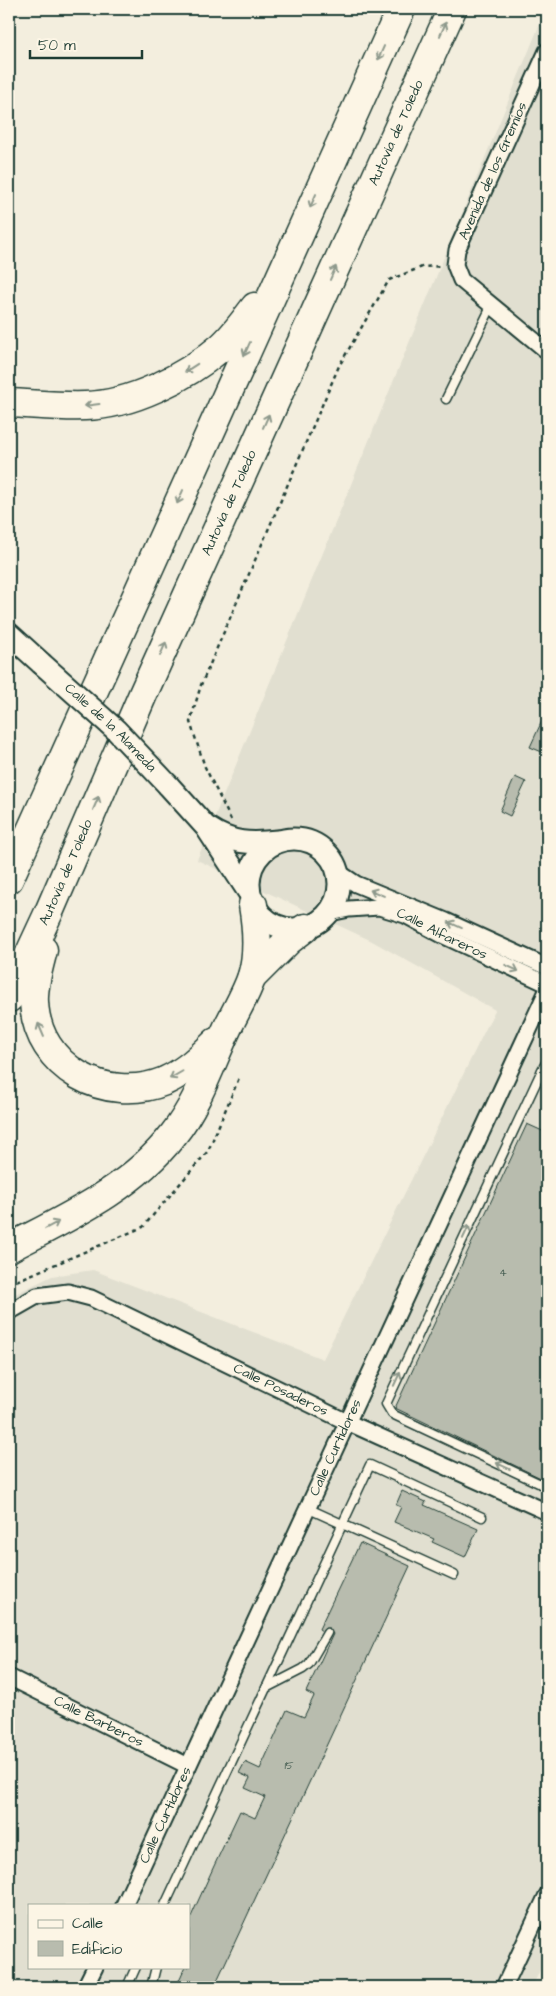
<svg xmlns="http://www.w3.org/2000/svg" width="556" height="1996" font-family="'Architects Daughter',sans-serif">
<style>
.built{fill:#e1dfd0;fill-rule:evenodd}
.building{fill:#b8bcae;stroke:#1f3d34}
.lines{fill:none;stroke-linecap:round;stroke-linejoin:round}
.lane-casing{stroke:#1f3d34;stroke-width:11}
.street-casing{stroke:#1f3d34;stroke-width:19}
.secondary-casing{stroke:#1f3d34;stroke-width:25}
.highway-casing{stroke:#1f3d34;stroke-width:31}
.path{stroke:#1f3d34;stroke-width:2.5;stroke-dasharray:4 4;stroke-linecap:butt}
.lane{stroke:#fcf5e5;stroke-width:8}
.street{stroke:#fcf5e5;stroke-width:15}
.secondary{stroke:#fcf5e5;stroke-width:21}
.highway{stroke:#fcf5e5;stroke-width:28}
.secondary-bridge-casing{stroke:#1f3d34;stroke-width:25;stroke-linecap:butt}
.secondary-bridge{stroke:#fcf5e5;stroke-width:21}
.oneway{stroke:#8e998c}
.labels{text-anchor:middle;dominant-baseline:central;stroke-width:4.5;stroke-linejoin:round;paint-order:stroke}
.number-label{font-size:11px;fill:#455d52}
.street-label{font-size:14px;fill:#1f3d34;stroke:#fcf5e5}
</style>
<rect width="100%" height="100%" fill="#f3eede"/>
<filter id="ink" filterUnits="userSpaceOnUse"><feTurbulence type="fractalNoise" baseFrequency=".02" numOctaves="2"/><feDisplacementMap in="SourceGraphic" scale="10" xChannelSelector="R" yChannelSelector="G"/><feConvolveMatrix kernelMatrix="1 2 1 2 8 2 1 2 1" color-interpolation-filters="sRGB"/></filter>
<g filter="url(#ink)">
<path class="built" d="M546 9H547V1956L532 1987H9V1297L52 1276 93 1270 323 1359 495 1010 372 941 197 860ZM29 1905H189V1967H29Z"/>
<g class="building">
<polygon points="547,710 547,743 542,752 530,747"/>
<polygon points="515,777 526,782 510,816 500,811"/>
<polygon points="527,1124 547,1133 547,1481 395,1408"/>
<polygon points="402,1491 426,1502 424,1505 478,1529 465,1557 432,1542 434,1539 394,1522 401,1507 396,1505"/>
<polygon points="360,1543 410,1566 214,1987 176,1987 185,1967 189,1967 189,1921 214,1866 240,1811 255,1818 265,1797 245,1788 250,1778 239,1773 245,1762 260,1769 287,1710 304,1717 314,1696 306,1692 333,1634 329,1628 325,1628 322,1631 319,1629"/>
</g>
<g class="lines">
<g class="lane-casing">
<g id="lane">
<polyline points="446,399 492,305"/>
<polyline points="542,1070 547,1061"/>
<polyline points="547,1073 542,1070 386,1404 392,1414 547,1487"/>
<polyline points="307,1508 454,1575"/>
<polyline points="266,1688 303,1669 309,1664 327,1633"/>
<polyline points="165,1905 370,1465 482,1517"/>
<polyline points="127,1987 136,1967"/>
<polyline points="151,1987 156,1967"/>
</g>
</g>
<g class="street-casing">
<g id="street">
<polyline points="547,51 457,250 455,265 461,280 547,351"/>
<polyline points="338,872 356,884 446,921 547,967"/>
<path id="s1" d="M330 913 349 909 379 907 405 915 442 935 547 984"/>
<path id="s2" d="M9 1312 37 1296 68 1292 91 1298 347 1422 547 1512"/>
<path id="s3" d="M9 1677 188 1766"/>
<path id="s4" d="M124 1905 547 991"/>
<polyline points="85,1987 95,1967"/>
<polyline points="504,1987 547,1895"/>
</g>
</g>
<g class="secondary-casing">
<g id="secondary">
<polyline points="9,634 41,663"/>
<polyline points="168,785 206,827 248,891"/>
<path d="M208 828C232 844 250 844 278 841"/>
<circle cx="294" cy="884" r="45"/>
</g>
</g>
<g class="highway-casing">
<g id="highway">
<path d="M9 403C34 404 60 407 85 406 131 405 186 377 220 348 234 336 244 321 255 307"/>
<polyline points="9,879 401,9"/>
<path d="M43 950C39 966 33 985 34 1002 37 1068 106 1105 165 1081 185 1072 201 1057 216 1042"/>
<polyline points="252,977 288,941 305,928"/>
<path id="s5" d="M9 998 49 912 143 694 452 9"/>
<path d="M9 1248C68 1217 131 1189 173 1135 197 1105 210 1066 226 1031 234 1013 246 995 252 976 259 953 257 929 253 905"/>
</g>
</g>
<g class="path">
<polyline points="231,820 205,767 190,722 201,685 339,366 389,280 422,267 442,266"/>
<polyline points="9,1284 143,1227 208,1151 239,1078"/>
</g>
<use href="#lane" class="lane"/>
<use href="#street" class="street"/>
<use href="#secondary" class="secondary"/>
<use href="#highway" class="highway"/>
<g class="secondary-bridge-casing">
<g id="secondary-bridge">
<path id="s6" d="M41 663 116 730 168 785"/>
</g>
</g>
<use href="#secondary-bridge" class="secondary-bridge"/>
</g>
<defs><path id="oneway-shaft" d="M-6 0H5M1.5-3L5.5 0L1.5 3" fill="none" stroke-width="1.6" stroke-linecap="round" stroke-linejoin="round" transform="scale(1.25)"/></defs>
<g class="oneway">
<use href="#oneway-shaft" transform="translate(443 29) rotate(-66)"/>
<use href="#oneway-shaft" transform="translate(381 53) rotate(114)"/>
<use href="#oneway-shaft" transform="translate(313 201) rotate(114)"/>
<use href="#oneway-shaft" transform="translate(333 273) rotate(-66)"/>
<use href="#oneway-shaft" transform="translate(247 349) rotate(114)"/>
<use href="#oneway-shaft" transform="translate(191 368) rotate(147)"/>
<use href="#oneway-shaft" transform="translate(92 405) rotate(173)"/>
<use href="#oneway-shaft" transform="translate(266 421) rotate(-66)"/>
<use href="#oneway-shaft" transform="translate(180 497) rotate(114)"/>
<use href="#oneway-shaft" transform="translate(163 649) rotate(-66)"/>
<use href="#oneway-shaft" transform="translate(96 803) rotate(-67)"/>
<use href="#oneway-shaft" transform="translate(377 893) rotate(-157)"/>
<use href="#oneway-shaft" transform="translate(455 925) rotate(-156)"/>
<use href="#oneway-shaft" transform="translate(512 968) rotate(25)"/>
<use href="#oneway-shaft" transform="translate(41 1030) rotate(-113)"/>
<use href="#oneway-shaft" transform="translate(176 1075) rotate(150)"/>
<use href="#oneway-shaft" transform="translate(52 1225) rotate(-28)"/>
<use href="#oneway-shaft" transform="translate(466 1232) rotate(-65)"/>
<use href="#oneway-shaft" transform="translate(397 1379) rotate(-65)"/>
<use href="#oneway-shaft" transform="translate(503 1466) rotate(-155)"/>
</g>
</g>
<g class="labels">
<g class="number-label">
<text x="503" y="1272">4</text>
<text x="289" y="1765">15</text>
</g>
<g class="street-label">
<text stroke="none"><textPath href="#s5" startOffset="948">Autovía de Toledo</textPath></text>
<text transform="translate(493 171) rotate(-66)">Avenida de los Gremios</text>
<text stroke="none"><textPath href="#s5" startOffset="542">Autovía de Toledo</textPath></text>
<text stroke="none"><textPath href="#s6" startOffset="95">Calle de la Alameda</textPath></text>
<text stroke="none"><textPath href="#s5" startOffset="138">Autovía de Toledo</textPath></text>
<text stroke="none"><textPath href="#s1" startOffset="118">Calle Alfareros</textPath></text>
<text stroke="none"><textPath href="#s2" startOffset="298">Calle Posaderos</textPath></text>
<text stroke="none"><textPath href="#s4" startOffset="504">Calle Curtidores</textPath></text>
<text stroke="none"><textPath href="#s3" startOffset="100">Calle Barberos</textPath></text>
<text stroke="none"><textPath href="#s4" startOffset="99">Calle Curtidores</textPath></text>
</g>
</g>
<rect width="556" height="1996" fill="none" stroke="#fcf5e5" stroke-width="30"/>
<rect x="15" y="15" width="526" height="1966" fill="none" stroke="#1f3d34" stroke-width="2" filter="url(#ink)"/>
<rect x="28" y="1904" width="162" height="65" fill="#fcf5e5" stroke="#a4ab9e"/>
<rect x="38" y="1920" width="25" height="8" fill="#fcf5e5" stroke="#a4ab9e"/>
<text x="72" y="1928" font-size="15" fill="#1f3d34">Calle</text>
<rect x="38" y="1941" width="25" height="15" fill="#b8bcae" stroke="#a4ab9e"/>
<text x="72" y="1954" font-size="15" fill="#1f3d34">Edificio</text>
<path d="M30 50v8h112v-8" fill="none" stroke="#1f3d34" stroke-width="2.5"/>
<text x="38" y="50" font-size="15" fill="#1f3d34" stroke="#fcf5e5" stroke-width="4" paint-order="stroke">50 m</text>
</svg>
